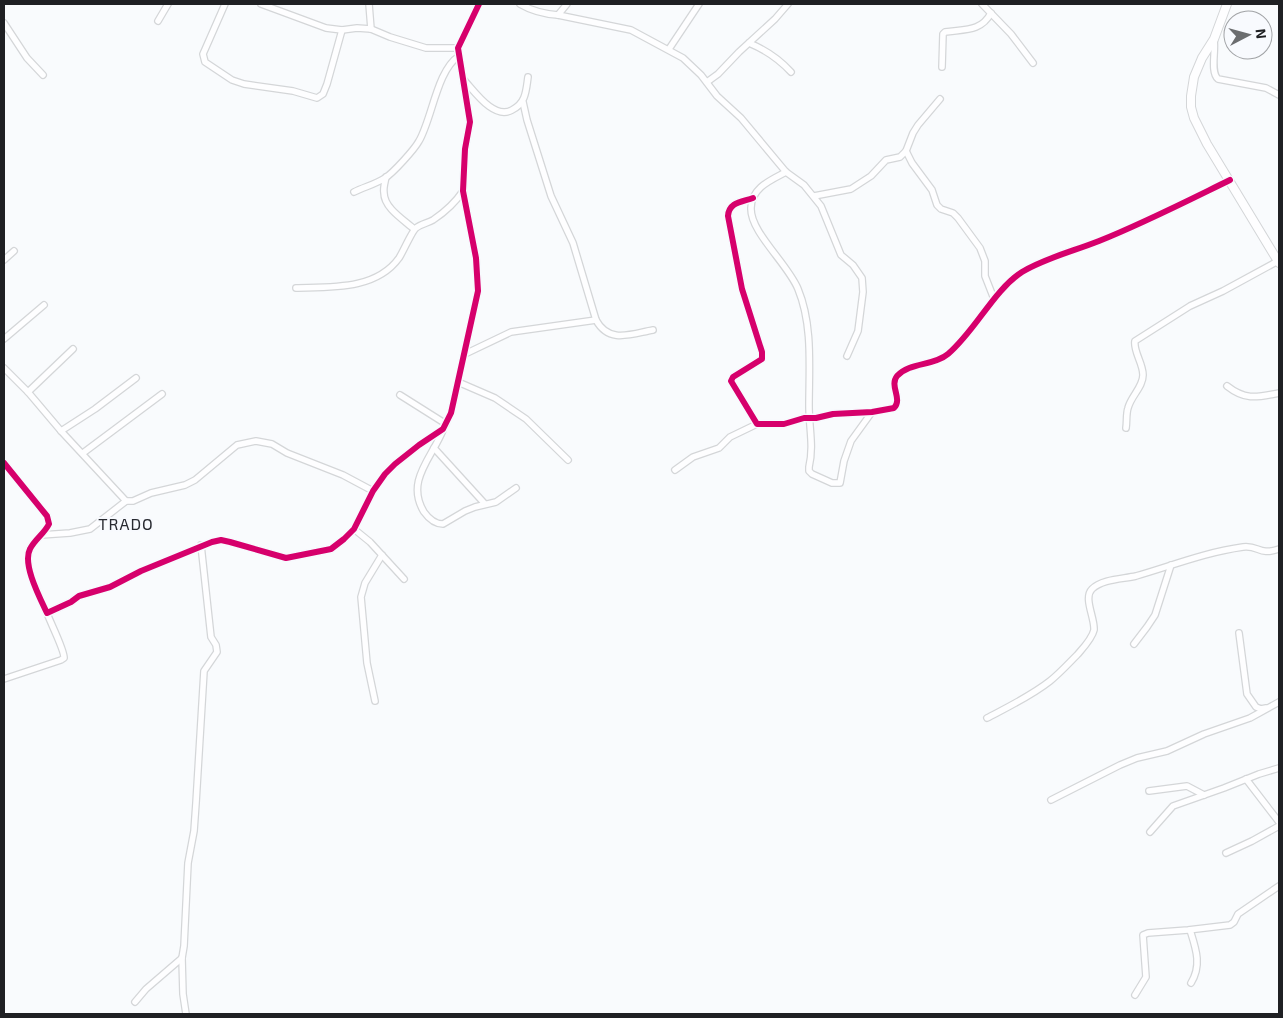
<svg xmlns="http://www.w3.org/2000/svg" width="1283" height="1018" font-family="'Exo 2',sans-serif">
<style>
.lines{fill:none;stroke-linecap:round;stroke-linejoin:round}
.minor-casing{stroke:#d4d6d8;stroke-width:8}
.secondary-casing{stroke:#d4d6d8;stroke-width:10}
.minor{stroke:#fefeff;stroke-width:5.5}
.secondary{stroke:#fefeff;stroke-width:8}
.cycleway-casing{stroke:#f8fafe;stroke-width:9}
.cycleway{stroke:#d6006c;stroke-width:6}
.labels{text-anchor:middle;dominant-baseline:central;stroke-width:4;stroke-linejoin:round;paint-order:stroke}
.quarter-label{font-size:16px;letter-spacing:1px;fill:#282a30;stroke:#f8fafe}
</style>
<rect width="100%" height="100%" fill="#f9fbfd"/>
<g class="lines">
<g class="minor-casing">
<g id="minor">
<polyline points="225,4 203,54 205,62 232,80 244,84 293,91 317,98 323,94 327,84 342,30"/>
<polyline points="261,4 326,28 342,30 357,28 371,29 390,37 426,48 458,48"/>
<polyline points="369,4 371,29"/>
<path d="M520 4C532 11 544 14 558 15L631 30 683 58 701 75 717 96 741 118 786 172 804 185 821 206 841 255 853 265 862 278 863 292 858 331 847 356"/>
<polyline points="982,4 1011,34 1033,63"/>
<polyline points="558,15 567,4"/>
<polyline points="158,21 168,4"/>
<polyline points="4,23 27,58 43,75"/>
<path d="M1214 39C1216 51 1210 72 1218 79L1266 88 1279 95"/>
<path d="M749 43C766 50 779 59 791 72"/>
<polyline points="669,49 699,4"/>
<path d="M942 67 943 34 945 32C964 29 981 32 991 13"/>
<path d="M464 80C475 92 494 120 512 110 526 103 526 91 528 77"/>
<polyline points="707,82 718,74 739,52 775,19 788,4"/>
<path d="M523 102 527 120 551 196 573 243 596 320C609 344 631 334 653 330"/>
<polyline points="906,151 912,163 932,190 937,205 941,209 953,213 958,218 980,248 985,261 985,276 994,299"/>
<path d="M786 172C771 180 751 188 751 208 750 232 788 264 798 289 813 325 809 368 809 406 809 428 814 446 809 467V471L812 474 832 483H840L844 461 851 441 872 412"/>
<path d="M386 177C385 182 383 188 384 193 384 208 404 220 414 229"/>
<path d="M354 192C364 187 376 184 385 178 393 173 414 150 419 141 432 119 437 70 459 56"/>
<polyline points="814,196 851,189 871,176 886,160 900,157 906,151 913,133 918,125 940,99"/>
<path d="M753 198C742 202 729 202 728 216L742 289 762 352V359L733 377 731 381 757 424H784L804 418H816L833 414 872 412 894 408C903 399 889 386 897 376 910 362 934 366 948 354 976 330 993 291 1022 272 1045 258 1074 251 1099 241 1144 223 1187 201 1230 180"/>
<polyline points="4,260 14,251"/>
<path d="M296 288C331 287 376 290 399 258 403 252 412 231 416 228 421 224 428 223 433 220 445 212 455 203 463 191"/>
<polyline points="4,339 44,305"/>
<polyline points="465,354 511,332 596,320"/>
<polyline points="4,368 28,392 61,431 126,501"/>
<polyline points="458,382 495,398 526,419 568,460"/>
<path d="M1227 386C1246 401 1258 397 1279 393"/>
<polyline points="28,392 73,349"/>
<polyline points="400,395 446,424"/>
<path d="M1126 428C1127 422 1126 414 1128 408 1131 396 1143 387 1143 375 1143 363 1133 351 1135 341L1190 306 1223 291 1278 261"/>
<path d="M443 430C432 458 405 481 424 512 429 519 435 524 443 524L465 511 475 507 496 502 516 488"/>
<polyline points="61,431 95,409 136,378"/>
<polyline points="434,448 485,504"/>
<polyline points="83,453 162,394"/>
<path d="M4 463 47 516 49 524C44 534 35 539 30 549 22 564 40 598 47 613L71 602 79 596 110 587 141 571 212 542 221 540 230 542 286 558 331 549 344 539 354 529 373 491 385 474 395 464 419 445 443 429 451 413 478 291 476 258 463 191 465 149 470 122 458 48 479 4"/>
<polyline points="675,470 693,457 719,448 730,437 757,424"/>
<polyline points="354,529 370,542 404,579"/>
<polyline points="41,535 70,533 90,529 126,501 133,501 151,493 185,485 195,480 237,445 256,441 272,444 287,453 343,475 373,491"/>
<polyline points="1239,633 1247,694 1256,707 1261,709 1266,708"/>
<polyline points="1134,644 1147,627 1155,615 1171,565"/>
<path d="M4 679 61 660 64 658C65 651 50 622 47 613"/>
<polyline points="375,701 367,663 361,597 365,583 382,555"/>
<path d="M987 718C1008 707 1031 696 1050 681 1060 673 1068 664 1077 655 1083 648 1092 639 1094 630 1095 618 1083 598 1092 589 1102 579 1123 579 1136 576 1171 566 1206 552 1243 547 1259 545 1259 556 1279 549"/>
<polyline points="1246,779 1279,822"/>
<polyline points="1149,791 1187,786 1204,795"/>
<polyline points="1051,800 1120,765 1137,758 1167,751 1204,734 1250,718 1279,702"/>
<polyline points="1150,832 1173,806 1224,788 1259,774 1279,768"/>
<polyline points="1226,853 1252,841 1279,826"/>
<path d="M1190 930C1196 949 1202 965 1191 983"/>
<polyline points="182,958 183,994 186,1014"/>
<polyline points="1135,995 1146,977 1143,935 1148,933 1188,930 1230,925 1234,922 1238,914 1279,886"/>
<polyline points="135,1002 146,989 182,958 184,946 188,863 194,831 196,803 204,671 217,652 216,645 211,637 201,545"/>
</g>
</g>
<g class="secondary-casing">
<polyline id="secondary" points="1227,4 1214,39 1202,58 1194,77 1191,96 1191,107 1194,118 1207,144 1279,263"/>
</g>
<use href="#minor" class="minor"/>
<use href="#secondary" class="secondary"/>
<g class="cycleway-casing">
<g id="cycleway">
<path d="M753 198C742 202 729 202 728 216L742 289 762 352V359L733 377 731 381 757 424H784L804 418H816L833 414 872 412 894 408C903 399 889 386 897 376 910 362 934 366 948 354 976 330 993 291 1022 272 1045 258 1074 251 1099 241 1144 223 1187 201 1230 180"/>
<path d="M4 463 47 516 49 524C44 534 35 539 30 549 22 564 40 598 47 613L71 602 79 596 110 587 141 571 212 542 221 540 230 542 286 558 331 549 344 539 354 529 373 491 385 474 395 464 419 445 443 429 451 413 478 291 476 258 463 191 465 149 470 122 458 48 479 4"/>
</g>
</g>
<use href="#cycleway" class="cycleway"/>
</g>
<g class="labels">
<g class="quarter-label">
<text x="126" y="523">TRADO</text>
</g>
</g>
<rect width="1283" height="1018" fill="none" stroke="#1f2023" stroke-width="10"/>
<g transform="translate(1248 35) rotate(84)"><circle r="24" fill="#f8fafe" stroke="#a1a3a6"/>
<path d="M0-4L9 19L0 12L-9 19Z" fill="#6b6d6f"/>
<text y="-8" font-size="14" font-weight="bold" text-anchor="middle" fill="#1f2023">N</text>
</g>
</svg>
